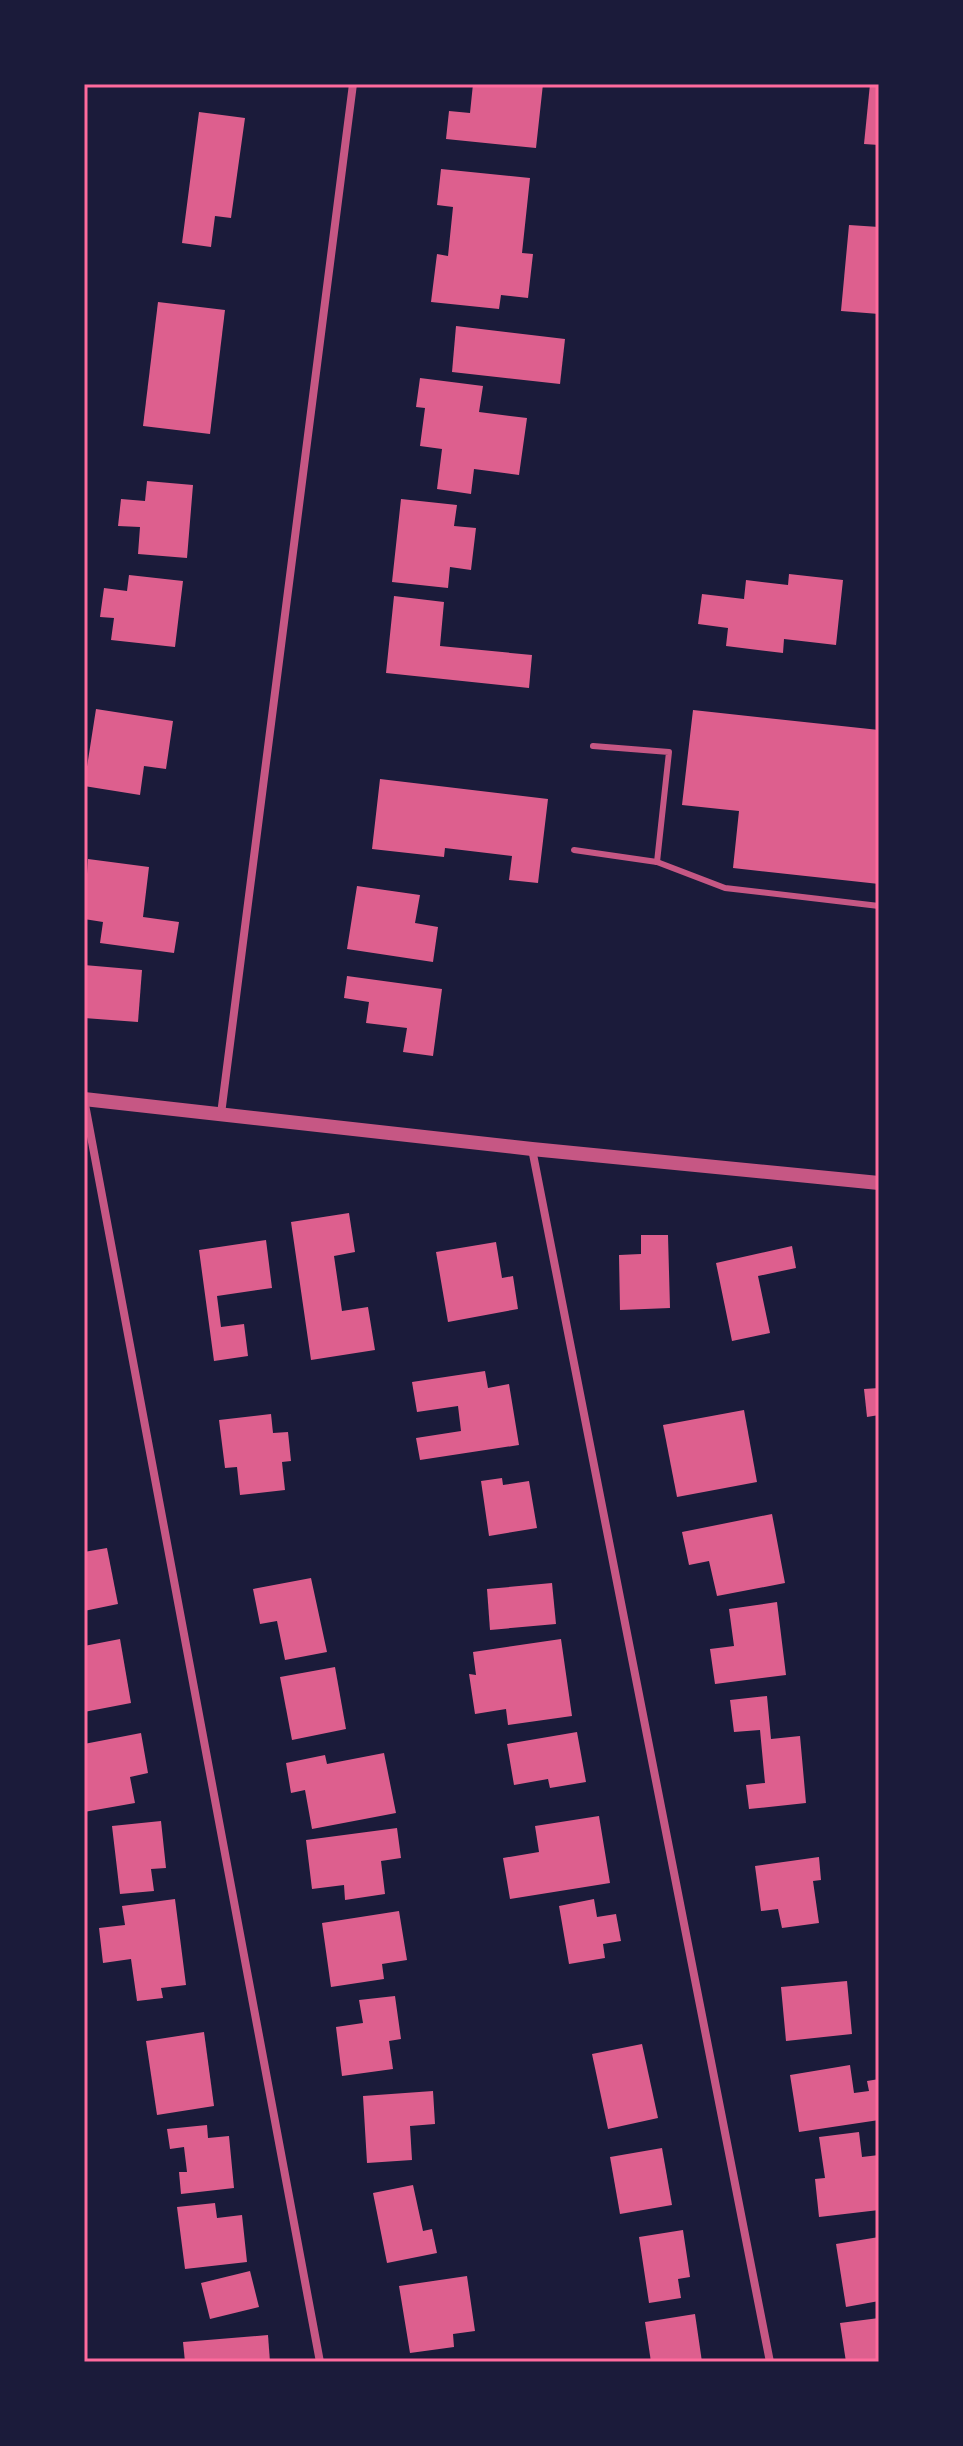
<svg xmlns="http://www.w3.org/2000/svg" width="963" height="2446" font-family="Jost,sans-serif">
<style>
.building{fill:#dd5f8e}
.lines{fill:none;stroke-linecap:round;stroke-linejoin:round}
.service{stroke:#c65784;stroke-width:6}
.minor{stroke:#c65784;stroke-width:8}
.tertiary{stroke:#c65784;stroke-width:14}
.neatline{fill:none;stroke:#ff6b9d;stroke-width:3}
</style>
<rect width="100%" height="100%" fill="#1b1b3a"/>
<g class="building">
<polygon points="473,84 543,84 536,148 446,139 449,111 470,113"/>
<polygon points="870,84 879,84 879,145 864,144"/>
<polygon points="199,112 245,118 231,218 215,216 211,247 182,243"/>
<polygon points="441,169 530,178 522,253 533,254 528,298 501,295 499,309 431,302 437,254 448,256 453,207 437,205"/>
<polygon points="849,225 879,227 879,314 841,311"/>
<polygon points="158,302 225,310 210,434 143,426"/>
<polygon points="456,326 565,339 560,384 452,372"/>
<polygon points="420,378 483,386 479,412 527,418 519,475 474,469 471,494 437,489 442,449 420,446 425,408 416,407"/>
<polygon points="147,481 193,485 187,558 138,554 140,527 118,526 121,499 145,501"/>
<polygon points="401,499 457,505 454,526 476,528 471,570 450,567 448,588 392,582"/>
<polygon points="789,574 843,580 836,645 784,639 783,653 726,646 728,628 698,624 702,594 744,599 746,580 788,585"/>
<polygon points="129,575 183,581 175,647 111,640 114,618 100,617 104,588 127,591"/>
<polygon points="394,596 444,602 440,646 532,655 529,688 386,673"/>
<polygon points="96,709 173,721 166,769 144,766 140,795 84,786"/>
<polygon points="693,710 879,730 879,884 733,868 739,811 682,805"/>
<polygon points="380,779 548,799 538,883 509,880 512,856 445,848 444,857 372,849"/>
<polygon points="88,859 149,867 143,917 179,922 174,953 100,943 103,922 84,919"/>
<polygon points="357,886 420,895 415,923 438,927 433,962 347,949"/>
<polygon points="84,965 142,970 138,1022 84,1018"/>
<polygon points="347,976 442,989 433,1056 403,1052 407,1028 366,1023 369,1002 344,998"/>
<polygon points="349,1213 355,1252 334,1256 342,1311 368,1307 375,1350 311,1360 291,1222"/>
<polygon points="641,1235 668,1235 670,1308 620,1310 619,1255 641,1254"/>
<polygon points="266,1240 272,1288 217,1296 221,1327 244,1324 248,1356 214,1361 199,1250"/>
<polygon points="496,1242 502,1278 513,1276 518,1309 448,1322 436,1252"/>
<polygon points="792,1246 796,1268 758,1276 770,1333 732,1341 716,1263"/>
<polygon points="485,1371 488,1388 509,1384 519,1445 420,1460 416,1438 461,1431 458,1406 417,1412 412,1382"/>
<polygon points="879,1388 879,1415 867,1417 864,1389"/>
<polygon points="744,1410 757,1482 677,1497 663,1425"/>
<polygon points="271,1414 273,1433 288,1432 291,1461 282,1462 285,1490 240,1495 237,1467 225,1468 219,1420"/>
<polygon points="502,1478 503,1485 529,1481 537,1528 489,1536 481,1481"/>
<polygon points="772,1514 785,1583 717,1596 709,1561 689,1565 682,1532"/>
<polygon points="107,1548 118,1604 84,1611 84,1552"/>
<polygon points="311,1578 327,1652 285,1660 277,1621 260,1624 253,1589"/>
<polygon points="552,1583 556,1624 490,1630 487,1589"/>
<polygon points="777,1602 786,1675 715,1684 710,1649 734,1646 729,1609"/>
<polygon points="120,1639 131,1703 84,1712 84,1646"/>
<polygon points="561,1639 572,1716 508,1725 506,1709 475,1714 469,1674 476,1675 473,1652"/>
<polygon points="335,1667 346,1729 292,1740 280,1677"/>
<polygon points="767,1696 771,1739 800,1736 806,1803 749,1809 746,1785 765,1783 760,1730 734,1732 730,1700"/>
<polygon points="577,1732 586,1782 550,1788 548,1779 514,1785 507,1744"/>
<polygon points="141,1733 148,1773 130,1777 135,1803 84,1812 84,1744"/>
<polygon points="384,1753 396,1813 312,1829 305,1790 291,1793 286,1763 325,1755 327,1764"/>
<polygon points="599,1816 610,1883 510,1899 503,1858 539,1852 535,1826"/>
<polygon points="161,1821 166,1868 151,1869 154,1891 120,1894 112,1826"/>
<polygon points="397,1828 401,1858 381,1861 385,1894 345,1900 344,1885 312,1889 306,1840"/>
<polygon points="819,1857 821,1880 813,1881 819,1923 782,1928 778,1909 761,1911 755,1866"/>
<polygon points="175,1899 186,1985 161,1988 163,1998 137,2001 131,1959 103,1963 99,1928 125,1925 122,1906"/>
<polygon points="594,1899 597,1917 616,1914 621,1941 603,1944 605,1958 569,1964 559,1906"/>
<polygon points="399,1911 407,1960 382,1964 384,1979 331,1987 322,1923"/>
<polygon points="847,1981 852,2034 786,2041 781,1987"/>
<polygon points="395,1996 401,2039 389,2041 393,2069 342,2076 336,2027 363,2023 359,2000"/>
<polygon points="204,2032 214,2106 157,2115 146,2041"/>
<polygon points="642,2044 658,2118 608,2129 592,2054"/>
<polygon points="850,2065 854,2093 869,2091 867,2081 879,2079 879,2120 799,2132 790,2075"/>
<polygon points="433,2091 435,2124 410,2126 412,2160 367,2163 363,2096"/>
<polygon points="207,2125 208,2138 229,2136 234,2188 181,2194 179,2172 187,2172 184,2147 170,2149 167,2129"/>
<polygon points="859,2132 862,2157 879,2155 879,2210 819,2217 815,2179 825,2178 819,2137"/>
<polygon points="662,2148 672,2205 620,2214 610,2157"/>
<polygon points="413,2185 423,2231 432,2229 437,2253 387,2263 373,2193"/>
<polygon points="215,2203 217,2218 242,2215 247,2262 185,2269 177,2207"/>
<polygon points="683,2230 690,2277 678,2279 681,2298 649,2303 639,2237"/>
<polygon points="879,2237 879,2301 846,2307 836,2244"/>
<polygon points="250,2271 259,2307 210,2319 201,2283"/>
<polygon points="467,2276 475,2331 453,2334 454,2347 410,2353 399,2286"/>
<polygon points="695,2314 702,2362 651,2362 645,2322"/>
<polygon points="879,2318 879,2362 846,2362 840,2323"/>
<polygon points="268,2335 270,2362 185,2362 183,2342"/>
</g>
<g class="lines">
<g class="service">
<polyline points="593,746 669,752 657,862"/>
<polyline points="574,850 657,862 725,888 879,906"/>
</g>
<g class="minor">
<polyline points="84,1099 320,2362"/>
<polyline points="221,1114 353,84"/>
<polyline points="532,1149 770,2362"/>
</g>
<polyline class="tertiary" points="84,1099 532,1149 879,1183"/>
</g>
<rect width="963" height="2446" fill="none" stroke="#1b1b3a" stroke-width="172"/>
<rect x="86" y="86" width="791" height="2274" class="neatline"/>
</svg>
